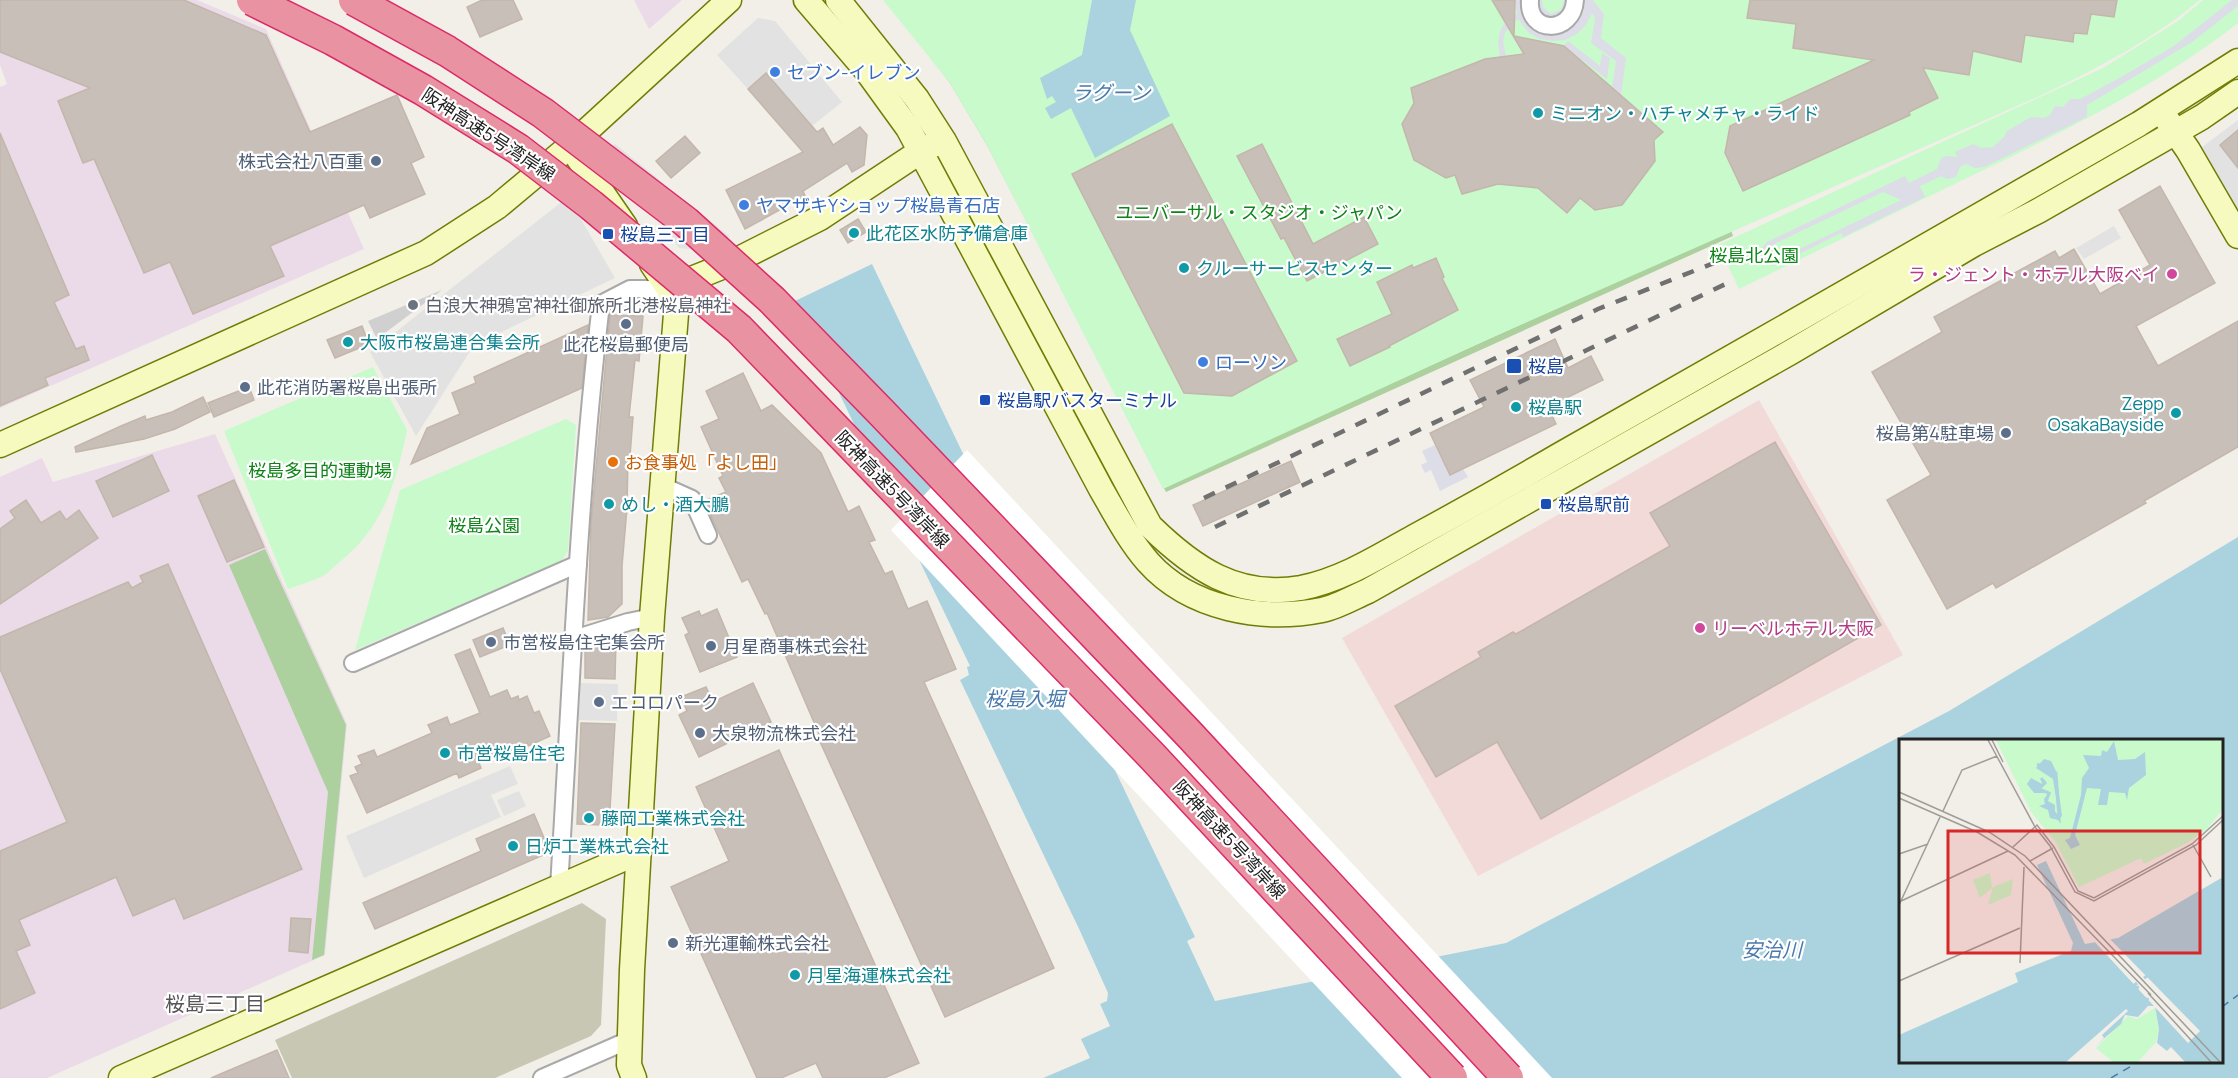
<svg xmlns="http://www.w3.org/2000/svg" width="2238" height="1078" font-family="Manrope,'Noto Sans JP',sans-serif">
<style>
.commercial{fill:#f2dad9}
.industrial{fill:#ebdbe8}
.religious{fill:#d0d0d0}
.construction{fill:#c7c7b4}
.forest{fill:#add19e}
.park{fill:#c8facc}
.parking{fill:#e2e2e2}
.plaza{fill:#dddde8;fill-rule:evenodd}
.water{fill:#aad3df;fill-rule:evenodd}
.pier{fill:#fff}
.lines{fill:none;stroke-linecap:round;stroke-linejoin:round}
.ferry{stroke:#4a7aab;stroke-width:1.5;stroke-dasharray:8 6;stroke-linecap:butt}
.building{fill:#c7bfb8;stroke:#c4b6ab;stroke-width:1.5}
.street-casing{stroke:#a9a9a9;stroke-width:20}
.secondary-casing{stroke:#707d05;stroke-width:27}
.street{stroke:#fff;stroke-width:16}
.secondary{stroke:#f7fabf;stroke-width:24}
.rail{stroke:#707070;stroke-width:4.5;stroke-dasharray:12 12;stroke-linecap:butt}
.highway-bridge-casing{stroke:#dc2a67;stroke-width:33;stroke-linecap:butt}
.highway-bridge{stroke:#e892a2;stroke-width:30}
.shop-dot{fill:#3f7fe0;stroke:#fff;stroke-width:2}
.culture-dot{fill:#0f9aa8;stroke:#fff;stroke-width:2}
.service-dot{fill:#5c6f8a;stroke:#fff;stroke-width:2}
.transit-dot{fill:#1a4fb4;stroke:#fff;stroke-width:2}
.hotel-dot{fill:#d1479c;stroke:#fff;stroke-width:2}
.worship-dot{fill:#6b7280;stroke:#fff;stroke-width:2}
.food-dot{fill:#e8710a;stroke:#fff;stroke-width:2}
.labels{text-anchor:middle;dominant-baseline:central;stroke-width:4.5;stroke-linejoin:round;paint-order:stroke}
.shop-label{font-size:18px;fill:#366cbe;stroke:#fff;text-anchor:start}
.culture-label{font-size:18px;fill:#0d838f;stroke:#fff;text-anchor:start}
.street-label{font-size:18px;fill:#222;stroke:#fff}
.service-label{font-size:18px;fill:#4e5e75;stroke:#fff;text-anchor:start}
.park-label{font-size:18px;fill:#0c8416;stroke:#fff}
.transit-label{font-size:18px;fill:#164399;stroke:#fff;text-anchor:start}
.hotel-label{font-size:18px;fill:#b23c85;stroke:#fff;text-anchor:end}
.worship-label{font-size:18px;fill:#5b616d;stroke:#fff;text-anchor:start}
.food-label{font-size:18px;fill:#c56008;stroke:#fff;text-anchor:start}
.water-label{font-size:20px;font-style:italic;fill:#4a7aab;stroke:#fff}
.neighbourhood-label{font-size:20px;fill:#555;stroke:#fff}
.inset-river{fill:none;stroke:#aad3df;stroke-width:3}
.inset-road{fill:none;stroke:#9f9d99;stroke-width:1.5}
.view{fill:#d62828;fill-opacity:0.15;stroke:#d62828;stroke-width:3}
.inset-edge{fill:none;stroke:#222;stroke-width:3}
</style>
<rect width="100%" height="100%" fill="#f2efe9"/>
<polygon class="commercial" points="1759,400 1903,655 1478,876 1342,638"/>
<g class="industrial">
<polygon points="0,0 197,0 266,29 364,249 0,408 0,87 7,84 0,65"/>
<polygon points="634,0 682,0 649,29"/>
<polygon points="215,434 347,724 325,955 47,1078 0,1078 0,477 42,458 53,482"/>
</g>
<polygon class="religious" points="442,290 377,339 368,321"/>
<polygon class="construction" points="582,903 606,919 601,1025 591,1036 495,1078 292,1078 275,1040"/>
<g class="forest">
<polygon points="938,31 1207,466 1731,230 1733,236 1166,492 988,147 950,83 922,47"/>
<polygon points="265,549 346,725 324,955 312,960 328,792 229,565"/>
</g>
<g class="park">
<path d="M883 0H2200C2152 40 2098 68 2042 95L1493 337 1163 489 988 147 950 83Z"/>
<path d="M2203 0H2238V23C2157 86 2065 131 1973 175 1895 213 1817 251 1739 289L1718 245 2103 68 2178 21Z"/>
<path d="M373 367 407 430C396 483 384 525 341 561 335 565 330 572 323 576 312 581 299 585 288 589L224 431Z"/>
<polygon points="566,419 576,425 568,551 561,562 355,650 400,490"/>
</g>
<g class="parking">
<polygon points="758,18 775,21 842,102 812,126 767,74 748,89 717,55"/>
<polygon points="2238,120 2238,212 2201,148"/>
<polygon points="615,144 730,237 697,250 679,248 608,149"/>
<polygon points="568,197 615,278 474,345 416,436 370,352"/>
<polygon points="2114,226 2121,238 2084,259 2076,248"/>
<polygon points="580,683 618,684 617,721 579,720"/>
<polygon points="510,766 518,784 491,795 501,817 364,878 346,836"/>
<polygon points="519,791 526,806 504,816 497,800"/>
</g>
<g class="plaza">
<polygon points="1515,0 1542,0 1543,7 1551,14 1561,10 1564,0 1593,0 1604,14 1601,38 1626,58 1621,96 1612,88 1616,61 1591,43 1595,18 1592,13 1586,25 1577,34 1565,40 1553,41 1540,39 1529,33 1518,19 1505,32 1503,42 1506,56 1500,57 1498,42 1500,32 1503,25 1517,14"/>
<path d="M2232 0H2238V6L2192 42 2087 105V117L1984 167 1975 168 1966 164 1960 167 1956 177 1947 179 1941 176 1920 186 1925 197 1843 237 1841 233 1775 266 1765 263 1761 258V249L1767 242 1905 176 1909 183 1937 169 1941 158 1948 156 1957 157 1955 152 1973 144 1981 148 1993 147 2004 137 2007 131 2031 117 2043 118 2049 116 2055 106 2063 107 2070 99H2080L2116 80 2174 46ZM1883 192 1901 200 1781 258H1775L1771 253V247L1776 243Z"/>
<polygon points="1568,41 1600,66 1602,53 1610,58 1607,79 1564,46"/>
<polygon points="1435,445 1450,475 1463,469 1468,477 1440,491 1431,470 1425,473 1421,465 1427,462 1422,451"/>
</g>
<g class="water">
<polygon points="1092,0 1136,0 1130,30 1170,116 1095,158 1071,108 1051,119 1045,108 1056,102 1052,96 1047,99 1040,78 1082,55"/>
<path d="M872 264 1195 937 1187 941 1215 1001 1506 943 1949 711 2238 537V1078H1043L1090 1058 1081 1039 1110 1026 1100 1004 1107 1001 1108 993 1080 931 960 680 969 675 967 667 970 666 795 301ZM1900 740H2222V1062H1900Z"/>
</g>
<polygon class="pier" points="967,450 1552,1078 1402,1078 891,530"/>
<g class="lines">
<g class="ferry">
<polyline points="2222,1007 2238,995"/>
<polyline points="2111,1078 2138,1062"/>
</g>
</g>
<g class="building">
<polygon points="0,0 184,0 266,35 310,132 397,95 424,157 411,163 425,194 370,218 364,205 270,246 284,276 193,314 170,262 144,273 94,159 83,163 58,101 90,88 0,52"/>
<polygon points="482,0 513,0 522,19 480,37 467,7"/>
<polygon points="1492,0 1515,0 1514,36 1564,46 1663,132 1654,140 1655,161 1622,205 1595,210 1580,198 1567,213 1538,188 1498,184 1462,194 1455,175 1446,178 1414,160 1402,124 1414,103 1411,88 1485,59 1524,54"/>
<polygon points="1750,0 2117,0 2114,17 2091,14 2087,34 2074,33 2073,42 2025,35 2021,62 1973,51 1969,75 1923,68 1938,98 1909,112 1910,115 1743,191 1725,153 1730,126 1874,60 1793,48 1796,24 1747,18"/>
<polygon points="766,73 817,132 823,128 833,145 860,127 867,135 864,165 852,172 847,163 803,191 805,196 745,229 726,190 803,152 748,89"/>
<polygon points="1172,124 1297,361 1232,396 1184,393 1072,174"/>
<polygon points="2238,130 2238,168 2220,145"/>
<polygon points="0,133 69,295 54,302 76,349 84,346 89,360 45,378 48,385 0,406"/>
<polygon points="685,136 700,153 671,178 656,161"/>
<polygon points="1262,144 1313,244 1364,217 1378,244 1307,281 1284,238 1281,239 1237,156"/>
<polygon points="2160,186 2215,283 2136,326 2158,366 2238,321 2238,447 2144,501 2146,503 1996,588 1993,583 1947,609 1887,500 1931,475 1872,372 1942,332 1934,317 2055,251 2059,258 2074,249 2100,294 2150,265 2119,210"/>
<polygon points="858,219 866,232 848,243 840,230"/>
<polygon points="1436,258 1444,277 1442,278 1458,310 1389,346 1390,347 1350,366 1337,339 1392,314 1377,282 1412,265 1413,268"/>
<polygon points="610,315 643,316 639,361 635,360 629,417 633,417 630,456 628,455 627,508 622,566 622,604 608,617 588,620 591,523"/>
<polygon points="588,325 582,388 411,464 427,428 460,414 452,393 476,383 474,377"/>
<polygon points="362,326 369,344 335,358 327,340"/>
<polygon points="1555,339 1568,368 1591,356 1603,380 1548,407 1556,424 1450,475 1430,433 1484,407 1470,380"/>
<polygon points="743,373 761,411 772,405 821,453 848,512 859,506 875,540 869,542 885,574 892,571 908,609 927,601 956,669 924,682 1054,968 945,1017 817,735 819,734 767,613 765,614 748,579 742,582 704,501 726,492 719,478 723,476 701,427 719,419 706,391"/>
<polygon points="249,387 254,400 214,417 208,403"/>
<polygon points="203,397 210,412 175,429 144,439 76,452 75,447 121,426 145,416 146,420 172,412"/>
<polygon points="1775,442 1881,625 1541,819 1497,742 1436,777 1395,706 1481,657 1478,652 1513,632 1516,634 1670,546 1650,513"/>
<polygon points="152,455 169,491 113,517 96,481"/>
<polygon points="1291,461 1300,482 1203,526 1193,505"/>
<polygon points="234,480 264,547 227,562 198,496"/>
<polygon points="26,500 41,523 60,511 66,520 79,510 98,538 0,604 0,529 15,518 10,511"/>
<polygon points="168,564 302,869 184,919 175,898 133,916 116,877 19,920 30,945 16,951 35,993 0,1009 0,851 67,822 0,669 0,637 128,582 132,588 143,582 140,576"/>
<polygon points="717,609 737,657 700,672 685,635 689,633 682,618 699,611 701,616"/>
<polygon points="503,628 510,645 480,657 473,640"/>
<polygon points="616,637 615,679 585,678 585,649"/>
<polygon points="470,649 490,697 507,690 511,699 518,696 519,700 527,696 534,713 539,711 550,736 528,746 527,743 479,763 481,768 459,778 457,773 367,813 350,776 358,773 355,767 362,764 358,756 374,750 377,757 432,733 428,725 447,717 450,725 480,713 455,655"/>
<polygon points="753,683 771,722 699,757 679,715 687,711 681,697 706,687 713,702"/>
<polygon points="581,723 615,724 610,809 601,809 601,825 577,824"/>
<polygon points="779,750 919,1063 884,1078 823,1078 816,1063 781,1078 757,1078 671,887 729,861 696,787"/>
<polygon points="534,814 550,852 375,929 363,903 481,851 476,839"/>
<polygon points="291,918 311,919 308,953 289,951"/>
<polygon points="277,1050 289,1078 211,1078"/>
</g>
<g class="lines">
<g class="street-casing">
<g id="street">
<path d="M1530 0C1527 34 1573 35 1575 0"/>
<polyline points="663,486 692,499 708,535"/>
<polyline points="574,639 628,622 652,617"/>
<polyline points="353,663 578,564"/>
<path d="M559 887C571 693 578 498 601 304L630 289H669"/>
<polyline points="542,1078 629,1040"/>
</g>
</g>
<g class="secondary-casing">
<g id="secondary">
<path d="M806 0 866 70 908 128 1101 489C1116 515 1129 540 1148 562 1190 609 1262 622 1322 610 1337 607 1354 597 1368 591L1791 352 1974 244 2038 211 2202 117 2238 92"/>
<path d="M838 0 917 99 944 141 1150 526C1193 568 1237 599 1301 588 1342 580 1378 557 1414 537 1462 511 1510 484 1558 456 1752 346 1946 235 2139 124L2238 61"/>
<polyline points="2168,121 2188,150 2238,236"/>
<polyline points="570,146 625,226"/>
<polyline points="669,288 729,264 820,218 921,151 933,145"/>
<polyline points="0,445 426,253 497,207 570,146 729,0"/>
<polyline points="121,1078 639,852"/>
<polyline points="634,1078 629,1065 632,970 652,617 676,314 669,289 652,264"/>
</g>
</g>
<use href="#street" class="street"/>
<use href="#secondary" class="secondary"/>
<g class="rail">
<polyline points="1204,498 1598,309 1724,259"/>
<polyline points="1215,527 1734,280"/>
</g>
<g class="highway-bridge-casing">
<g id="highway-bridge">
<polyline points="252,0 333,40 423,90 518,149 591,205 739,329 1153,757 1452,1078"/>
<polyline points="354,0 447,51 543,113 686,222 772,300 881,412 1188,733 1508,1078"/>
</g>
</g>
<use href="#highway-bridge" class="highway-bridge"/>
</g>
<g class="shop-dot">
<circle cx="775" cy="72" r="6"/>
<circle cx="744" cy="205" r="6"/>
<circle cx="1203" cy="362" r="6"/>
</g>
<g class="culture-dot">
<circle cx="1538" cy="113" r="6"/>
<circle cx="854" cy="233" r="6"/>
<circle cx="1184" cy="268" r="6"/>
<circle cx="348" cy="342" r="6"/>
<circle cx="1516" cy="407" r="6"/>
<circle cx="2176" cy="413" r="6"/>
<circle cx="609" cy="504" r="6"/>
<circle cx="445" cy="753" r="6"/>
<circle cx="589" cy="818" r="6"/>
<circle cx="513" cy="846" r="6"/>
<circle cx="795" cy="975" r="6"/>
</g>
<g class="service-dot">
<circle cx="376" cy="161" r="6"/>
<circle cx="626" cy="324" r="6"/>
<circle cx="245" cy="387" r="6"/>
<circle cx="2006" cy="433" r="6"/>
<circle cx="491" cy="642" r="6"/>
<circle cx="711" cy="646" r="6"/>
<circle cx="599" cy="702" r="6"/>
<circle cx="700" cy="733" r="6"/>
<circle cx="673" cy="943" r="6"/>
</g>
<g class="transit-dot">
<rect x="602" y="228" width="12" height="12" rx="3"/>
<rect x="1506" y="358" width="16" height="16" rx="3"/>
<rect x="979" y="394" width="12" height="12" rx="3"/>
<rect x="1540" y="498" width="12" height="12" rx="3"/>
</g>
<g class="hotel-dot">
<circle cx="2172" cy="274" r="6"/>
<circle cx="1700" cy="628" r="6"/>
</g>
<circle class="worship-dot" cx="413" cy="305" r="6"/>
<circle class="food-dot" cx="613" cy="462" r="6"/>
<g class="labels">
<g class="shop-label">
<text x="787" y="72">セブン-イレブン</text>
<text x="756" y="205">ヤマザキYショップ桜島青石店</text>
<text x="1215" y="362">ローソン</text>
</g>
<g class="culture-label">
<text x="1550" y="113">ミニオン・ハチャメチャ・ライド</text>
<text x="866" y="233">此花区水防予備倉庫</text>
<text x="1196" y="268">クルーサービスセンター</text>
<text x="360" y="342">大阪市桜島連合集会所</text>
<text x="2164" y="403" text-anchor="end">Zepp<tspan x="2164" dy="21">OsakaBayside</tspan></text>
<text x="1528" y="407">桜島駅</text>
<text x="621" y="504">めし・酒大鵬</text>
<text x="457" y="753">市営桜島住宅</text>
<text x="601" y="818">藤岡工業株式会社</text>
<text x="525" y="846">日炉工業株式会社</text>
<text x="807" y="975">月星海運株式会社</text>
</g>
<g class="street-label">
<text transform="translate(489 134) rotate(33)">阪神高速5号湾岸線</text>
<text transform="translate(893 489) rotate(46)">阪神高速5号湾岸線</text>
<text transform="translate(1230 839) rotate(47)">阪神高速5号湾岸線</text>
</g>
<g class="service-label">
<text x="364" y="161" text-anchor="end">株式会社八百重</text>
<text x="626" y="344" text-anchor="middle">此花桜島郵便局</text>
<text x="257" y="387">此花消防署桜島出張所</text>
<text x="1994" y="433" text-anchor="end">桜島第4駐車場</text>
<text x="503" y="642">市営桜島住宅集会所</text>
<text x="723" y="646">月星商事株式会社</text>
<text x="611" y="702">エコロパーク</text>
<text x="712" y="733">大泉物流株式会社</text>
<text x="685" y="943">新光運輸株式会社</text>
</g>
<g class="park-label">
<text x="1259" y="212">ユニバーサル・スタジオ・ジャパン</text>
<text x="1754" y="255">桜島北公園</text>
<text x="320" y="470">桜島多目的運動場</text>
<text x="484" y="525">桜島公園</text>
</g>
<g class="transit-label">
<text x="620" y="234">桜島三丁目</text>
<text x="1528" y="366">桜島</text>
<text x="997" y="400">桜島駅バスターミナル</text>
<text x="1558" y="504">桜島駅前</text>
</g>
<g class="hotel-label">
<text x="2160" y="274">ラ・ジェント・ホテル大阪ベイ</text>
<text x="1712" y="628" text-anchor="start">リーベルホテル大阪</text>
</g>
<g class="worship-label">
<text x="425" y="305">白浪大神鴉宮神社御旅所北港桜島神社</text>
</g>
<g class="food-label">
<text x="625" y="462">お食事処「よし田」</text>
</g>
<g class="water-label">
<text x="1111" y="92">ラグーン</text>
<text x="1025" y="698">桜島入堀</text>
<text x="1772" y="949">安治川</text>
</g>
<g class="neighbourhood-label">
<text x="215" y="1003">桜島三丁目</text>
</g>
</g>
<g transform="translate(1899 739)">
<rect width="324" height="324" fill="#f2efe9"/>
<path d="M97 1H324V70L308 90 288 104 245 125 242 119 180 148 156 102 132 73ZM91 134 93 149 81 159 74 141ZM114 140 112 156 89 166 94 148ZM256 269 260 290 257 303 239 323H214L197 309 229 277 238 280Z" fill="#c8facc"/>
<path d="M215 2 219 21 236 20 246 13 247 36 230 49 228 61 226 54 210 53 208 66H199L202 50 188 49 176 96 181 106 172 110 166 101 171 99 182 56 183 39 190 29 184 16 202 17 203 11 208 13ZM145 20 152 22 157 32 163 77 159 81 151 79 149 71 140 67 146 65 145 60 150 54H135L128 45 132 39 143 45 142 39 146 41 141 50 152 54 147 61 156 66V78H160L154 40 137 29ZM147 122 186 205 219 199 324 138V323H286L272 308 268 312 258 304 260 290 256 267H249L239 278 226 276 222 285 195 308 205 299 203 296 229 272 227 270 167 323H0V296L119 243 116 234 172 212 174 204 138 126Z" fill="#aad3df"/>
<path d="M209 198 301 292 289 304 194 201Z" fill="#f2efe9"/>
<path class="inset-river" d="M138 25 157 34 160 80 147 63 150 54 140 50 146 44 142 39M128 234 154 227 229 264H246L249 259M128 234V248L143 267 240 248M245 239 324 188M146 323 238 244"/>
<path class="inset-road" d="M89 1 136 88M93 1 104 23M0 53 90 93 126 117 321 323M0 59 78 93 116 116 252 256M44 72 63 31 98 17M136 88 151 107 176 153 195 162 297 106 324 81M294 106 312 138M114 108 138 86 155 108 179 152 195 159 293 105 324 77M0 115 29 105M131 122 154 109M0 163 109 112M0 166 41 78M121 224 125 128M0 242 121 189M249 254 312 323"/>
<path class="view" d="M49 92H301V214H49Z"/>
<rect width="324" height="324" class="inset-edge"/>
</g>
</svg>
